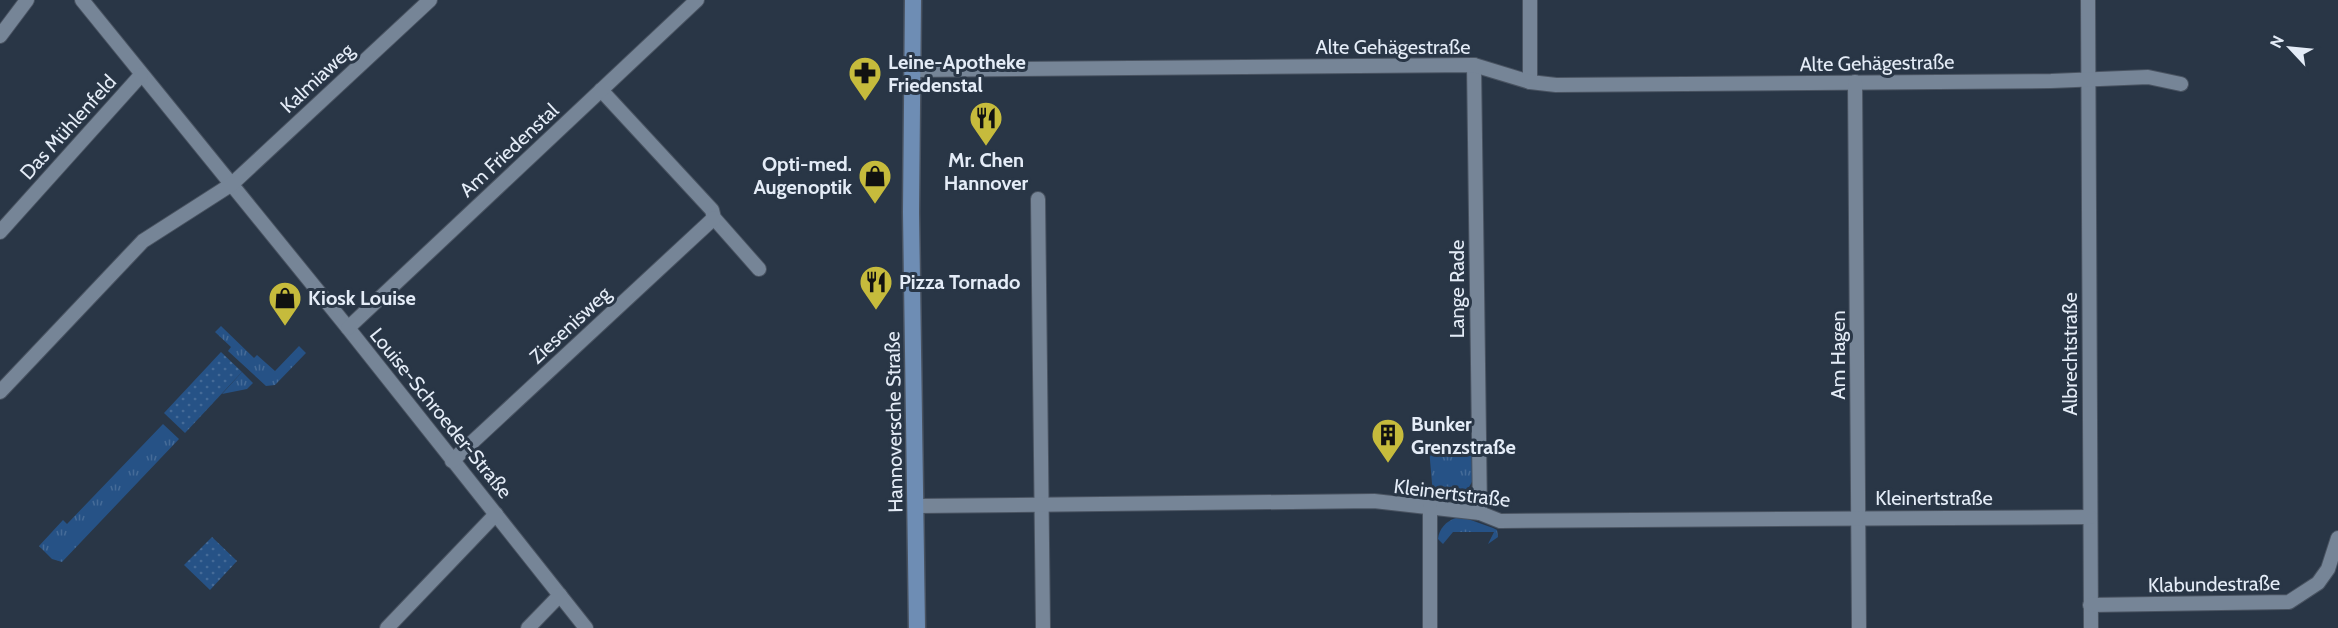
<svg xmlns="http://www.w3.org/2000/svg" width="2338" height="628" font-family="Cabin,sans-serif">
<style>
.grass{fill:url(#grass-tufts)}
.park{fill:url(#park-dots)}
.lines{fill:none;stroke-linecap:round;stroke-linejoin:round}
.minor-casing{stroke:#495361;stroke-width:16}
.secondary-casing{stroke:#495361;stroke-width:19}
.minor{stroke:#768597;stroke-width:14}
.secondary{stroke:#6e8db4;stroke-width:16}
.labels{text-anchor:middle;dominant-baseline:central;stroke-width:6;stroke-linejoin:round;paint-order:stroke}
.street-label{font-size:20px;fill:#e4ecf7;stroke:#293646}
.poi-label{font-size:20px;font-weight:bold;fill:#e4ecf7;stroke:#293646;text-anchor:start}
</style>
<defs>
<pattern id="grass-tufts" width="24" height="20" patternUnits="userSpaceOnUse" patternTransform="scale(1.5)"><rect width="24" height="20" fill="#265286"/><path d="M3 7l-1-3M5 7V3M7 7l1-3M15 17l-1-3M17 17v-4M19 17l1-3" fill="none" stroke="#456b98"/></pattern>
<pattern id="park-dots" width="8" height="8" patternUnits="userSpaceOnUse" patternTransform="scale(1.5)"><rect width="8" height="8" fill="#265286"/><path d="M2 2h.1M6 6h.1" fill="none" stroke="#456b98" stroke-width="1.8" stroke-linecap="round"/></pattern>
</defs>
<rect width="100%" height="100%" fill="#293646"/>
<g class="grass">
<polygon points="221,326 254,358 257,355 275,371 299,346 306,353 275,385 266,386 228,351 231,347 215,332"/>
<polygon points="242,372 253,383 247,389 222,394"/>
<polygon points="163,424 179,439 62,562 52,559 39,546 63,520 67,524"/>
<path d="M1475 439C1475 459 1480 481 1462 494L1433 495 1429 448 1466 447Z"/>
<path d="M1456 518 1468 519 1493 528 1497 530 1498 537 1488 544 1494 532H1453L1443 544 1438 539C1439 529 1446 521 1456 518Z"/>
</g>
<g class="park">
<polygon points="221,352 242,372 185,433 164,413"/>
<polygon points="212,537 237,561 210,590 184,565"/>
</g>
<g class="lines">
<g class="minor-casing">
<g id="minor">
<polyline points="82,0 348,328 586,628"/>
<polyline points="1530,0 1530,82"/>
<polyline points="2088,0 2091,628"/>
<polyline points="0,36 27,0"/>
<polyline points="1474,65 1480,513"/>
<polyline points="912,70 1474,65 1530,82 1556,85 2051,81 2148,77 2181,84"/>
<polyline points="1855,82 1859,628"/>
<polyline points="601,90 712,210 714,218 759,269"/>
<polyline points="1038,199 1043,628"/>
<polyline points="0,232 141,75"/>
<polyline points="348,328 697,0"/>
<polyline points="0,392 143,241 232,184 430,0"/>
<polyline points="452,461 714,218"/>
<polyline points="917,506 1374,501 1480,513 1500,521 2090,517"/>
<polyline points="1430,507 1430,628"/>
<polyline points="2090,605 2289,602 2318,583 2328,569 2338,538"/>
<polyline points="387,628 496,514"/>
<polyline points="528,628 560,595"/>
</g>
</g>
<g class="secondary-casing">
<polyline id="secondary" points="913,0 911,212 917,628"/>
</g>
<use href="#minor" class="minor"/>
<use href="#secondary" class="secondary"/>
</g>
<defs>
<g id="pharmacy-pin" transform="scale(1.725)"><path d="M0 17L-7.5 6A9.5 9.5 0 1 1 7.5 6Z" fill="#c6bb3c" stroke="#293646"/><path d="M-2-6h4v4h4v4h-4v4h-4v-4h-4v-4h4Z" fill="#111"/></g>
<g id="restaurant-pin" transform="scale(1.725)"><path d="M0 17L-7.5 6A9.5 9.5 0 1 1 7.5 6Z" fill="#c6bb3c" stroke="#293646"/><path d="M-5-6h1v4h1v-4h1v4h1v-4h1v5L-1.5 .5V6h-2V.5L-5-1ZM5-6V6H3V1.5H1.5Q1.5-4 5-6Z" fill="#111"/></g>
<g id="shop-pin" transform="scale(1.725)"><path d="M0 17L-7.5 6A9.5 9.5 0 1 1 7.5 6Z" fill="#c6bb3c" stroke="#293646"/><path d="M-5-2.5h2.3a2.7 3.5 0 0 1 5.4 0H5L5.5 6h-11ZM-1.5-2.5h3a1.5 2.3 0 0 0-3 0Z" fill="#111"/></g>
<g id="building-pin" transform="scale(1.725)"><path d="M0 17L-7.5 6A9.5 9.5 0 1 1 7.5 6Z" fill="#c6bb3c" stroke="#293646"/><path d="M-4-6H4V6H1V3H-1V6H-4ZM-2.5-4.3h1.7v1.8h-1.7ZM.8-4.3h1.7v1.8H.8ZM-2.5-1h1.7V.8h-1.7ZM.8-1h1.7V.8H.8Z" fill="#111"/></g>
</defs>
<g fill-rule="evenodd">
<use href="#pharmacy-pin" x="865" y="73"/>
<use href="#restaurant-pin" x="986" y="118"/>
<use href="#shop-pin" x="875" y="176"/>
<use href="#restaurant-pin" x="876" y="282"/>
<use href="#shop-pin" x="285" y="298"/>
<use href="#building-pin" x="1388" y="435"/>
</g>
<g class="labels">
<g class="street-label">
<text x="1393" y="47">Alte Gehägestraße</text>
<text transform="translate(1877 63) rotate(-1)">Alte Gehägestraße</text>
<text transform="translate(317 78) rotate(-43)">Kalmiaweg</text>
<text transform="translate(68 127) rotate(-48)">Das Mühlenfeld</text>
<text transform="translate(509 150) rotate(-43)">Am Friedenstal</text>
<text transform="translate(1457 289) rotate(-90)">Lange Rade</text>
<text transform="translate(570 325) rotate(-43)">Ziesenisweg</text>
<text transform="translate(2070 354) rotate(-90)">Albrechtstraße</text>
<text transform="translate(1838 355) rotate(-90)">Am Hagen</text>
<text transform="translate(441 413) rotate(51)">Louise-Schroeder-Straße</text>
<text transform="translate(894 422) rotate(-91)">Hannoversche Straße</text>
<text transform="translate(1452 493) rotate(7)">Kleinertstraße</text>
<text x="1934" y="498">Kleinertstraße</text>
<text transform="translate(2214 584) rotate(-1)">Klabundestraße</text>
</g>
<g class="poi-label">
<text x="888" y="62">Leine-Apotheke<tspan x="888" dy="23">Friedenstal</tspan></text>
<text x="986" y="160" text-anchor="middle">Mr. Chen<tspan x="986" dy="23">Hannover</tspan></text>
<text x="852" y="164" text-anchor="end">Opti-med.<tspan x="852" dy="23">Augenoptik</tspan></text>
<text x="899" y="282">Pizza Tornado</text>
<text x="308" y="298">Kiosk Louise</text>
<text x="1411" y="424">Bunker<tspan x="1411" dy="23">Grenzstraße</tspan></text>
</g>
</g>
<g transform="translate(2290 48) rotate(296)" stroke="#293646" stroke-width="4.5" paint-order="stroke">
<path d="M0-4.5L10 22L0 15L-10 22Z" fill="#e4ecf7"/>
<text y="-9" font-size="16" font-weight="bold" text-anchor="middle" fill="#e4ecf7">N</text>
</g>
</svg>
